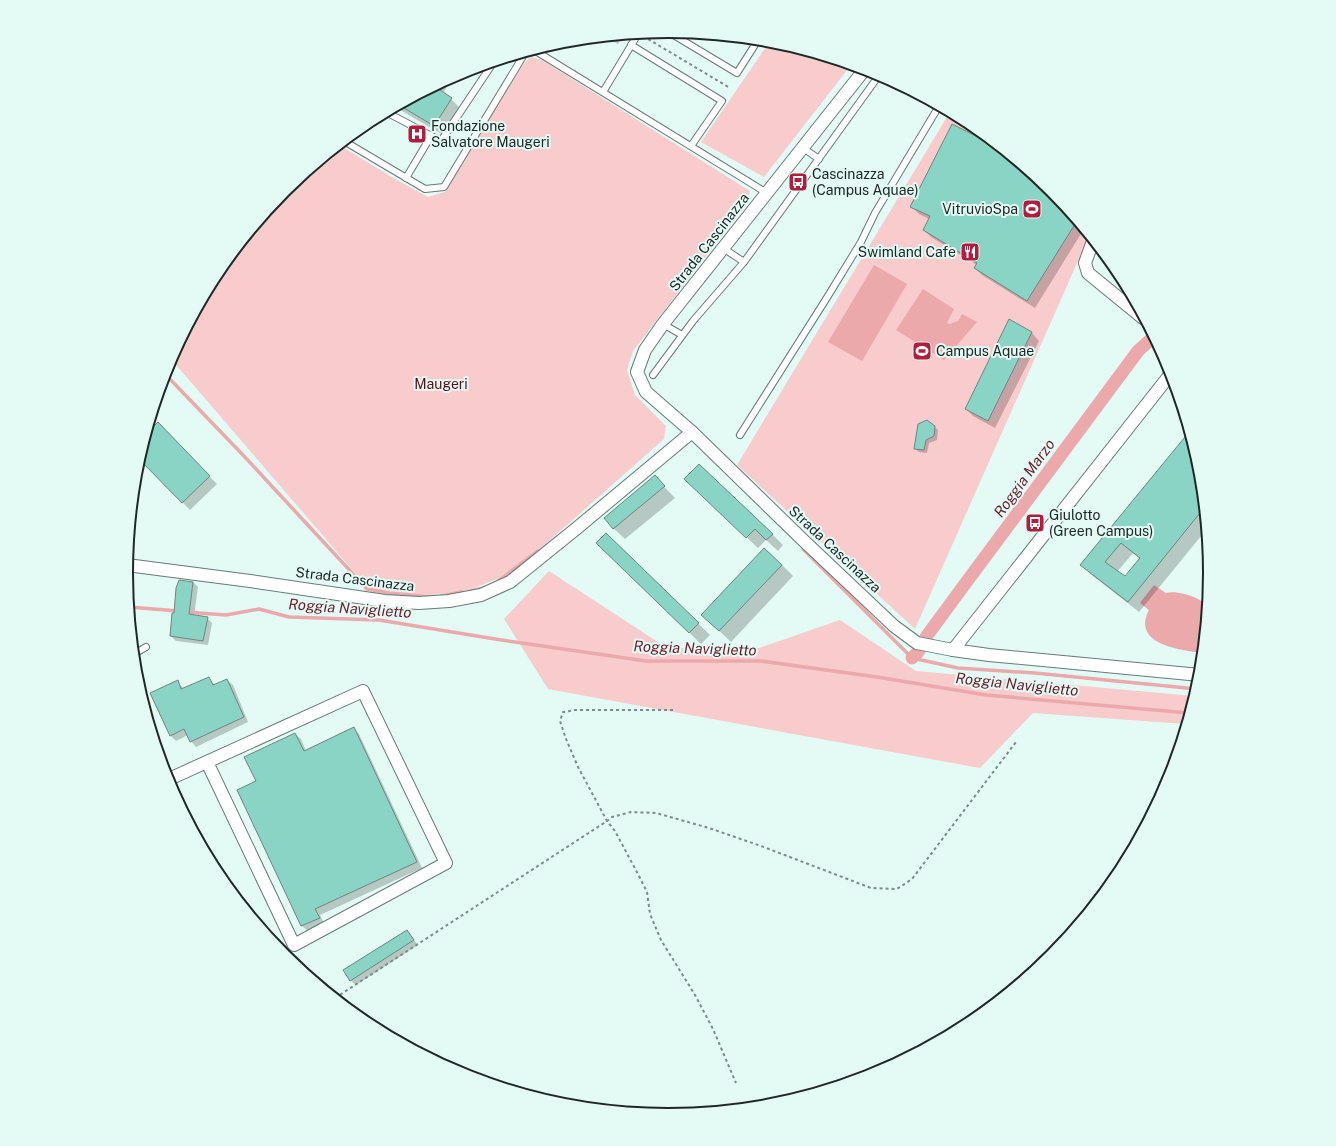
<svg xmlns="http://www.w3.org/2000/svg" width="1336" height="1146" font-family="'Public Sans',sans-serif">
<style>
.green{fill:#f8cbcd}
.water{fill:#eba9ac}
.shadow{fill:#0003;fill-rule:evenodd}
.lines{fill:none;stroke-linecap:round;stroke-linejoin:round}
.stream{stroke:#eba9ac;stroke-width:3.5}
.canal{stroke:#eba9ac;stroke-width:13}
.building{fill:#8ad4c5;stroke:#708580;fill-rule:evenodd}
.lane-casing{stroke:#667b76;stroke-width:8}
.street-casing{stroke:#667b76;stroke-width:14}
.path{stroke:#7d8c89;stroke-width:2;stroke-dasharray:3 3;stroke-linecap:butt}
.lane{stroke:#fff;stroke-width:6}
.street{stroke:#fff;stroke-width:12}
.labels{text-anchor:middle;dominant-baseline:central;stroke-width:4;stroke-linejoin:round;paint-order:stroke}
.poi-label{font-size:14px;fill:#202826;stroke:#e3faf5;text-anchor:start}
.street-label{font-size:14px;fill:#202826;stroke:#e3faf5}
.park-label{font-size:14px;fill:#5a0e1d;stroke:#e3faf5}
.water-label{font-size:15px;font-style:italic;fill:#6a1e2a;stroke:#e3faf5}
.rim{fill:none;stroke:#202826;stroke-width:2}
</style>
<rect width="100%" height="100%" fill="#e3faf5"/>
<g class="green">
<polygon points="770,41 851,65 764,177 701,142"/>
<polygon points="531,57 542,60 750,191 747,203 633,351 627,370 635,395 666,426 664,439 533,555 497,579 466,591 432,595 405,593 368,588 171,359 217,272 285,190 339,145 397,180 428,197 445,192 487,122 523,64"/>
<polygon points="950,112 969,122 1051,190 1089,236 915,629 737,465"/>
<polygon points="549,571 667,648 759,648 840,620 916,671 1194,696 1186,724 1033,713 980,768 548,689 504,619"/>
</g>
<g class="water">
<polygon points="874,265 907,284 862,361 828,342"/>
<polygon points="923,289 954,309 947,323 950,324 958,321 962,314 977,322 944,360 896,330"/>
<path d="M1154 585 1166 593C1176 590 1202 597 1207 607L1202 653C1180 650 1131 644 1149 610L1140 603Z"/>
</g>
<g class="shadow">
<polygon points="623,35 618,44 606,37"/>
<polygon points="488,64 483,73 474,68"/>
<polygon points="453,77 443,93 451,99 462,110 445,136 395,107"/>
<polygon points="998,146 1051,190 1084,229 1035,308 982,275 975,268 977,265 931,237 924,230 929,219 919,214 912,207"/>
<polygon points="1010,321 1032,333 1039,341 995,428 973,416 966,409"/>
<polygon points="158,424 217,484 190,510 139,458 146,435"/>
<polygon points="935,427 938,430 937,440 929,443 927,453 919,452 915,449"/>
<path d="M1200 467 1206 530 1139 612 1093 576 1082 565ZM1133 553 1140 559 1125 578 1117 572Z"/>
<polygon points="655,477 675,498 625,539 613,528"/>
<polygon points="697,491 772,534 783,545 778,551 766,540 758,548"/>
<polygon points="606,534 710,635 701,644 608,554"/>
<polygon points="782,565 793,576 731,642 714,626"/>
<polygon points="193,582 198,587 194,616 207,618 212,623 208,645 176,641 171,636 174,614"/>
<polygon points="208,678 215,686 227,680 233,685 248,722 196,747 191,741 188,735 176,741 171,736 177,681 184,689"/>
<polygon points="353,728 359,734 422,868 320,915 324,923 308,931 302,926 238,790 257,782 295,734 301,739 306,751"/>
<polygon points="176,792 182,797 202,842 201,843 174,793"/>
<polygon points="407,931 418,945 356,985 350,980"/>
<polygon points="326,982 329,986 335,998 320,985"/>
</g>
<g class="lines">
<g class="stream">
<polyline points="165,374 243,455 367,589 389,593 431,597"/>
<polyline points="803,549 912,658 958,668 1035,673 1197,689"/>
<polyline points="498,581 538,551"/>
<polyline points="470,591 484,588"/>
<polyline points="441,596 462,592"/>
<polyline points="129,607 178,611"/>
<polyline points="185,612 226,615 259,609 289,617 379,620 495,639 646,661 761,661 877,677 986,695 1189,713"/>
</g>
<g class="canal">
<polyline points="926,637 962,588 1138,351 1149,341"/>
<polyline points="912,658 919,651"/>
</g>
</g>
<g class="building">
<polygon points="434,86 452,98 434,126 399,105"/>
<polygon points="952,124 996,146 997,145 1051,190 1077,221 1027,301 974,268 977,263 923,230 930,216 910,207"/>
<polygon points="1009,319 1032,332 988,421 965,409"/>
<polygon points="927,420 935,426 934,436 926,440 924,450 914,449 918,424"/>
<polygon points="158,422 210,476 182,503 139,459 147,433"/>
<path d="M1189 432 1200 467 1204 508 1128 602 1080 565ZM1121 543 1140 558 1125 576 1105 562Z"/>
<polygon points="699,464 773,534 766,540 755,529 746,538 684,479"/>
<polygon points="655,475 665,486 613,529 604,518"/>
<polygon points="606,533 699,623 689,633 596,543"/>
<polygon points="764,548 782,565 719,631 701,615"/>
<polygon points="179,580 193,582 189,614 208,617 203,641 170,636 172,613 174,613 176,588"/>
<polygon points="209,677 213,685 227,679 244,717 190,742 184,729 170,736 150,693 178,680 181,689"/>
<polygon points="354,727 417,862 315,909 320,918 301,926 237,790 256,781 244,757 295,733 304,751"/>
<polygon points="407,930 414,940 350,981 343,970"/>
</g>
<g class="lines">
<g class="lane-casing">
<g id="lane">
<polyline points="667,31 737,73 758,40"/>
<polyline points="631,45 722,101 691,146"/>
<polyline points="534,50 767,193"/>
<polyline points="603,92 635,39"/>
<polyline points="386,112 441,141 493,63"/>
<polyline points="344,141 425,189 444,187 525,53"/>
<polyline points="803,148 819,159"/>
<polyline points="406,178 431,136"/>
<polyline points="723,248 744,262"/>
<polyline points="663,324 682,335"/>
<polyline points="653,375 693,321 744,262 880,74"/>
<polyline points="740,435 828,296 861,242 875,213 939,106"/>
<polyline points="134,654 146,647"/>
</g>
</g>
<g class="street-casing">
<g id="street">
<polyline points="865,69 663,324 645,350 637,372 646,392 692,432 804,541 894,626 917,643 953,650 989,655 1200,675"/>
<polyline points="1093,241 1085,263 1088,273 1143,318"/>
<polyline points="127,565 250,581 385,601 419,603 449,601 481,595 510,582 577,528 692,432"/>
<polyline points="953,650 1169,376 1170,371"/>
<polyline points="167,780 363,691 446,863 294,945 207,762"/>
</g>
</g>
<g class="path">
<polyline points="643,36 730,88"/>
<polyline points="673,710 575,710 563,712 560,721 566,739 578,767 607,821 615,831 639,876 647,892 650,914 661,940 695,995 713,1029 736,1083"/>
<polyline points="335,998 607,821 612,817 631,812 656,813 709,828 761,846 871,888 897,889 912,879 1016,742"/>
</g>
<use href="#lane" class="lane"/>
<use href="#street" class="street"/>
</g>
<defs>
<g id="hospital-square" transform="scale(1)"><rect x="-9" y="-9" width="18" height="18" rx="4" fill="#b01d3d" stroke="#e3faf5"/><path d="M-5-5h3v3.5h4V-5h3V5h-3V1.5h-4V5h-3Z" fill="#fff"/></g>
<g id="bus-square" transform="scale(1)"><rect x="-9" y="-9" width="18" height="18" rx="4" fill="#b01d3d" stroke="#e3faf5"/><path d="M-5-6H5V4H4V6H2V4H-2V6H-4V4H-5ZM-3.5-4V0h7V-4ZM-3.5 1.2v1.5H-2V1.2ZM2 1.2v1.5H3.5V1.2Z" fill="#fff"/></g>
<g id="stadium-square" transform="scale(1)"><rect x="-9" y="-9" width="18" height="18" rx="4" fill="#b01d3d" stroke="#e3faf5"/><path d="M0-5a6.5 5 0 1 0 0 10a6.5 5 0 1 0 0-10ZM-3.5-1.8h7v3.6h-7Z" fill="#fff"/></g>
<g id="restaurant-square" transform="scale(1)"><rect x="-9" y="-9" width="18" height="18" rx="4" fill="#b01d3d" stroke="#e3faf5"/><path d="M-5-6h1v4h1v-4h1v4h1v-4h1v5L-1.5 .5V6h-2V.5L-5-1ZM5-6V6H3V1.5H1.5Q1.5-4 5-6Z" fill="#fff"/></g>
</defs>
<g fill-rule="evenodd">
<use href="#hospital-square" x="417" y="134"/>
<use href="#bus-square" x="798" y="182"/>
<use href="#stadium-square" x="1032" y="209"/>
<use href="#restaurant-square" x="970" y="252"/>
<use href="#stadium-square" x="922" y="351"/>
<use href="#bus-square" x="1035" y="523"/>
</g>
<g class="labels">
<g class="poi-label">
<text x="431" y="126">Fondazione<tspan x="431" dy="16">Salvatore Maugeri</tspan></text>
<text x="812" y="174">Cascinazza<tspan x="812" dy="16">(Campus Aquae)</tspan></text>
<text x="1018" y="209" text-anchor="end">VitruvioSpa</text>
<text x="956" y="252" text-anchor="end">Swimland Cafe</text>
<text x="936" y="351">Campus Aquae</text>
<text x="1049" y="515">Giulotto<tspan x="1049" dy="16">(Green Campus)</tspan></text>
</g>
<g class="street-label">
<text transform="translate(709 242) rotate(-52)">Strada Cascinazza</text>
<text transform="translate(835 549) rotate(43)">Strada Cascinazza</text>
<text transform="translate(355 579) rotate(7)">Strada Cascinazza</text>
</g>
<g class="park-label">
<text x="441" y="384">Maugeri</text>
</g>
<g class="water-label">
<text transform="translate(1024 478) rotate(-54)">Roggia Marzo</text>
<text transform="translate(350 608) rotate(4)">Roggia Naviglietto</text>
<text transform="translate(695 648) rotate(2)">Roggia Naviglietto</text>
<text transform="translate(1017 684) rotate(6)">Roggia Naviglietto</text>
</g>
</g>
<path d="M0 0H1336V1146H0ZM133 573a535 535 0 1 1 1070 0a535 535 0 1 1-1070 0Z" fill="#e3faf5" fill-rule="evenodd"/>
<path class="rim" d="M133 573a535 535 0 1 1 1070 0a535 535 0 1 1-1070 0Z"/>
</svg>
